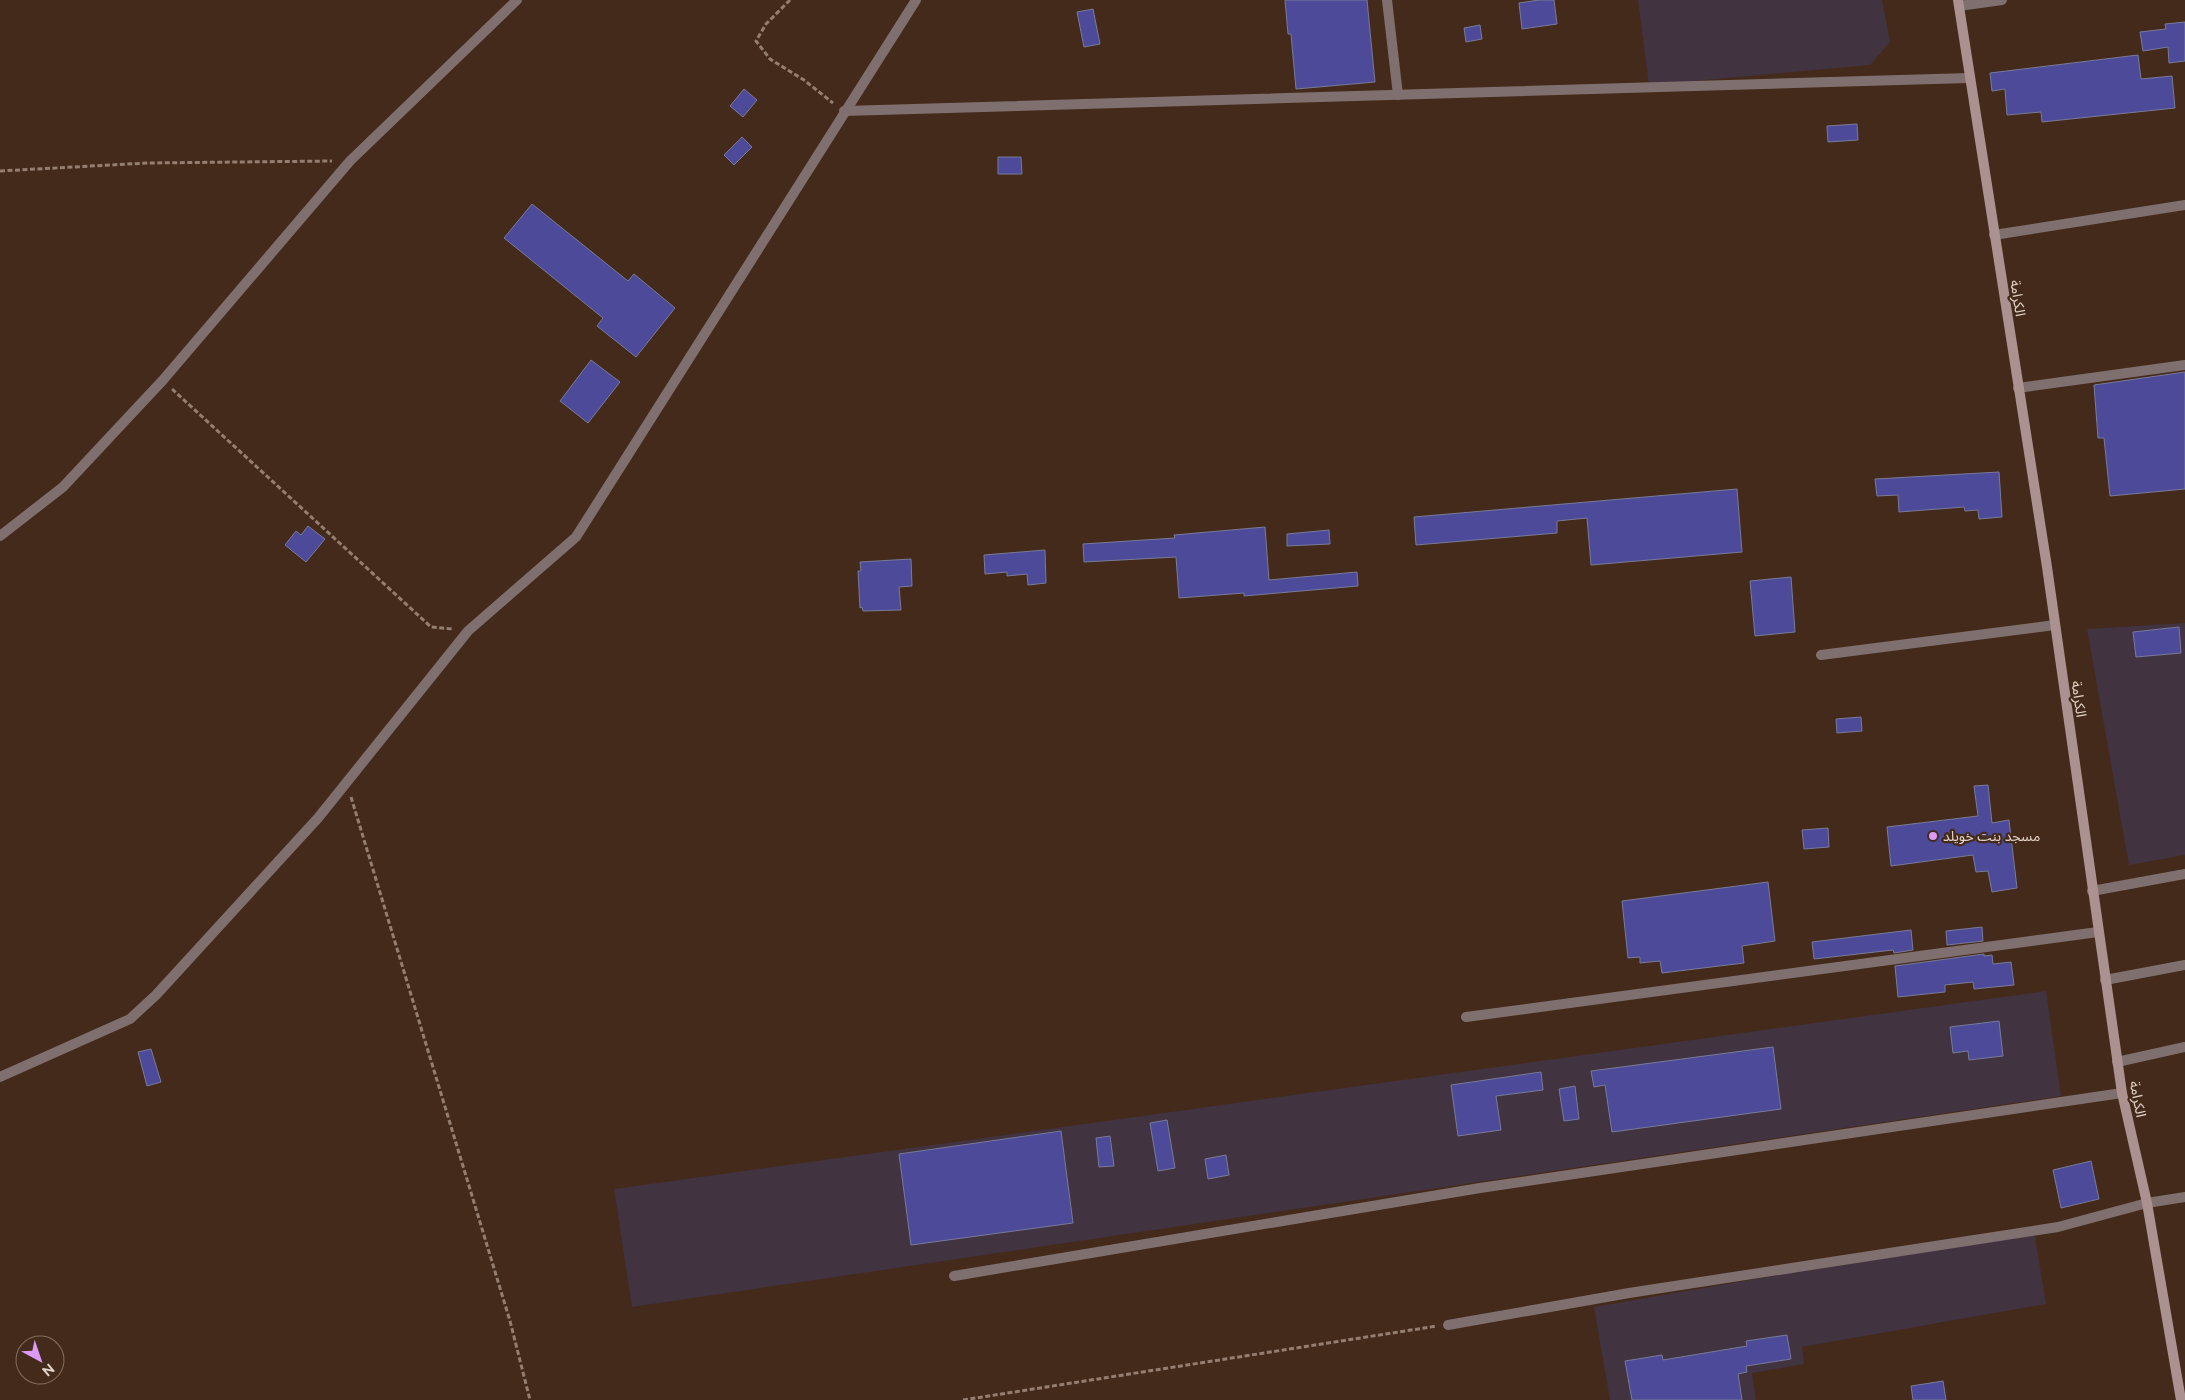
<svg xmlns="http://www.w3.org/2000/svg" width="2185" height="1400" font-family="Raleway,'Noto Sans Arabic',sans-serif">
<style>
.industrial{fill:#423340}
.building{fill:#4d4a99;stroke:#797b99}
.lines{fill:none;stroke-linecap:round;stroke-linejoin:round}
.path{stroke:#937e71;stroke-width:3;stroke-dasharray:5 2.5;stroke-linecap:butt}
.lane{stroke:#7f6f6e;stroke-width:10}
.street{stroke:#7f6f6e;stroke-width:10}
.secondary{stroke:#ab9190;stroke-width:10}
.poi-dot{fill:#da9af6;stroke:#442a1a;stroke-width:2}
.labels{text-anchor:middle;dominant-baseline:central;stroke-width:4.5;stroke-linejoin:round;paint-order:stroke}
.street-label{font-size:14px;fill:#e3d3c8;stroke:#442a1a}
.poi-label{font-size:14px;fill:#e3d3c8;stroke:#442a1a;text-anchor:start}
</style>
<rect width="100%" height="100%" fill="#442a1a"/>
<g class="industrial">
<polygon points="1638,0 1882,0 1890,42 1870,65 1649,85"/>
<polygon points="2185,623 2185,855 2129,865 2087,629"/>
<polygon points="2046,991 2061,1096 632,1307 614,1189"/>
<polygon points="2034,1231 2046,1304 1802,1347 1804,1364 1752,1373 1756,1400 1610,1400 1594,1307"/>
</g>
<g class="building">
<polygon points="1285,0 1367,0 1375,82 1296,89 1291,34 1288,34"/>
<polygon points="1539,0 1554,0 1557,24 1522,29 1519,3"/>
<polygon points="1093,9 1100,44 1084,47 1077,12"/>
<polygon points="2185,22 2185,61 2169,63 2168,47 2143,51 2140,32 2166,29 2165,24"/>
<polygon points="1480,25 1482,39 1466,42 1464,28"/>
<polygon points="2138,55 2141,79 2172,76 2175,108 2042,122 2041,112 2007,115 2005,89 1992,91 1990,73"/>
<polygon points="744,89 757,100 743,117 730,106"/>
<polygon points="1857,124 1858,140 1828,142 1827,126"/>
<polygon points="742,137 752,147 734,165 724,155"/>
<polygon points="998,157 1021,157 1022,174 998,174"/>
<polygon points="532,204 628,281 634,274 675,308 636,357 597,326 603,318 504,238"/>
<polygon points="591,360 620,382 588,423 560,401"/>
<polygon points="2185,372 2185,489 2110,496 2104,438 2098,438 2094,385"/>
<polygon points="1999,472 2002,517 1979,519 1978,510 1965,511 1964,507 1899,512 1898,495 1877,496 1875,479"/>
<polygon points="1737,489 1742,552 1591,565 1587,518 1557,521 1557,533 1416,545 1414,517"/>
<polygon points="308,526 325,539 306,562 285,545 296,531 301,535"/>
<polygon points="1265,527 1269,580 1357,572 1358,586 1244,596 1244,593 1179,598 1176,557 1084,562 1083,544 1175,538 1174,535"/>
<polygon points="1329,530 1330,544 1287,546 1287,534"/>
<polygon points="1045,550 1046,583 1028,585 1027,574 1007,576 1007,572 985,574 984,555"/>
<polygon points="911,559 912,586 899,587 901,610 863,611 862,607 860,608 858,571 861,571 860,562"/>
<polygon points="1791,577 1795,632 1755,636 1750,581"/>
<polygon points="2179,627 2181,653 2136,657 2133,632"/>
<polygon points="1861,717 1862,731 1837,733 1836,719"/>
<polygon points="1988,785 1992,823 2009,820 2017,888 1992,892 1988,871 1976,872 1973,855 1891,866 1887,827 1978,816 1974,786"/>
<polygon points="1828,828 1829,847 1804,849 1802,830"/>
<polygon points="1768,882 1775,941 1742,946 1744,963 1662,973 1660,961 1640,963 1640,957 1628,958 1622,901"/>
<polygon points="1982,927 1983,941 1947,945 1946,931"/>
<polygon points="1911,930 1913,950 1894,953 1893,950 1814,959 1812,942"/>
<polygon points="1984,954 1984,956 1992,955 1993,964 2011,962 2014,985 1974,989 1973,982 1945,985 1945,992 1898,997 1895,966"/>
<polygon points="1999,1021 2003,1056 1969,1060 1968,1051 1953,1053 1950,1027"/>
<polygon points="1773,1047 1781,1109 1612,1132 1605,1085 1594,1087 1591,1071"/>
<polygon points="151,1049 161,1082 147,1086 138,1052"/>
<polygon points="1541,1072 1543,1090 1496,1096 1501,1130 1458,1136 1451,1085"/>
<polygon points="1575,1086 1579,1119 1564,1121 1559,1089"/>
<polygon points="1167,1120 1175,1168 1158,1171 1150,1123"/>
<polygon points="1061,1131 1073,1223 911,1245 899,1154"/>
<polygon points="1110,1136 1114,1166 1099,1167 1096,1138"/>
<polygon points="1226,1155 1229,1175 1208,1179 1205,1159"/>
<polygon points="2091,1161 2099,1199 2061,1208 2053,1170"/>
<polygon points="1787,1335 1791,1359 1746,1366 1747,1372 1738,1374 1742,1400 1632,1400 1625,1361 1662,1355 1663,1360 1747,1346 1746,1341"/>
<polygon points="1943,1381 1946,1400 1913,1400 1911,1386"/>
</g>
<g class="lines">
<g class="path">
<polyline points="790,0 766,24 756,41 770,59 804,80 833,103"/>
<polyline points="0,171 147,163 332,161"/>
<polyline points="172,389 431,627 453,629"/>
<polyline points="351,797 510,1321 530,1400"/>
<polyline points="963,1400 1437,1326"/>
</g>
<g class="lane">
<polyline points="1387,0 1398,95"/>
<polyline points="1959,6 2002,0"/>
<polyline points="844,111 1969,78"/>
<polyline points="1994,235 2185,205"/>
<polyline points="2018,388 2185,365"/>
<polyline points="1821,655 2055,625"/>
<polyline points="2092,891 2185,874"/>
<polyline points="2105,980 2185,965"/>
<polyline points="1466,1017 2098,932"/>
<polyline points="2117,1062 2185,1047"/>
<polyline points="954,1276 1480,1188 2122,1093"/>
<polyline points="1448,1325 1629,1293 2058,1227 2147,1203 2185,1197"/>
</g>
<g class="street">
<polyline points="0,536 63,487 163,380 350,161 517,0"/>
<polyline points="0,1077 130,1019 156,995 318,818 468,631 576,537 916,0"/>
</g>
<polyline class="secondary" points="1958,0 2047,567 2122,1093 2147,1203 2181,1400"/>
</g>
<circle class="poi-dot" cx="1933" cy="836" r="5"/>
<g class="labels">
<g class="street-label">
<text transform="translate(2018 298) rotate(81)">الكرامة</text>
<text transform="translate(2079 699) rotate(82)">الكرامة</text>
<text transform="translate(2138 1099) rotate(79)">الكرامة</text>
</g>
<g class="poi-label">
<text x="1943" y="836">مسجد بنت خويلد</text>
</g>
</g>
<g transform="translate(40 1360) rotate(140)"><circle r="24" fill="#442a1a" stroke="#846e60"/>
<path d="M0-4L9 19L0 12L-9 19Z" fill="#da9af6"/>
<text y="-8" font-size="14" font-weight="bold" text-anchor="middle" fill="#e3d3c8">N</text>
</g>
</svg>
